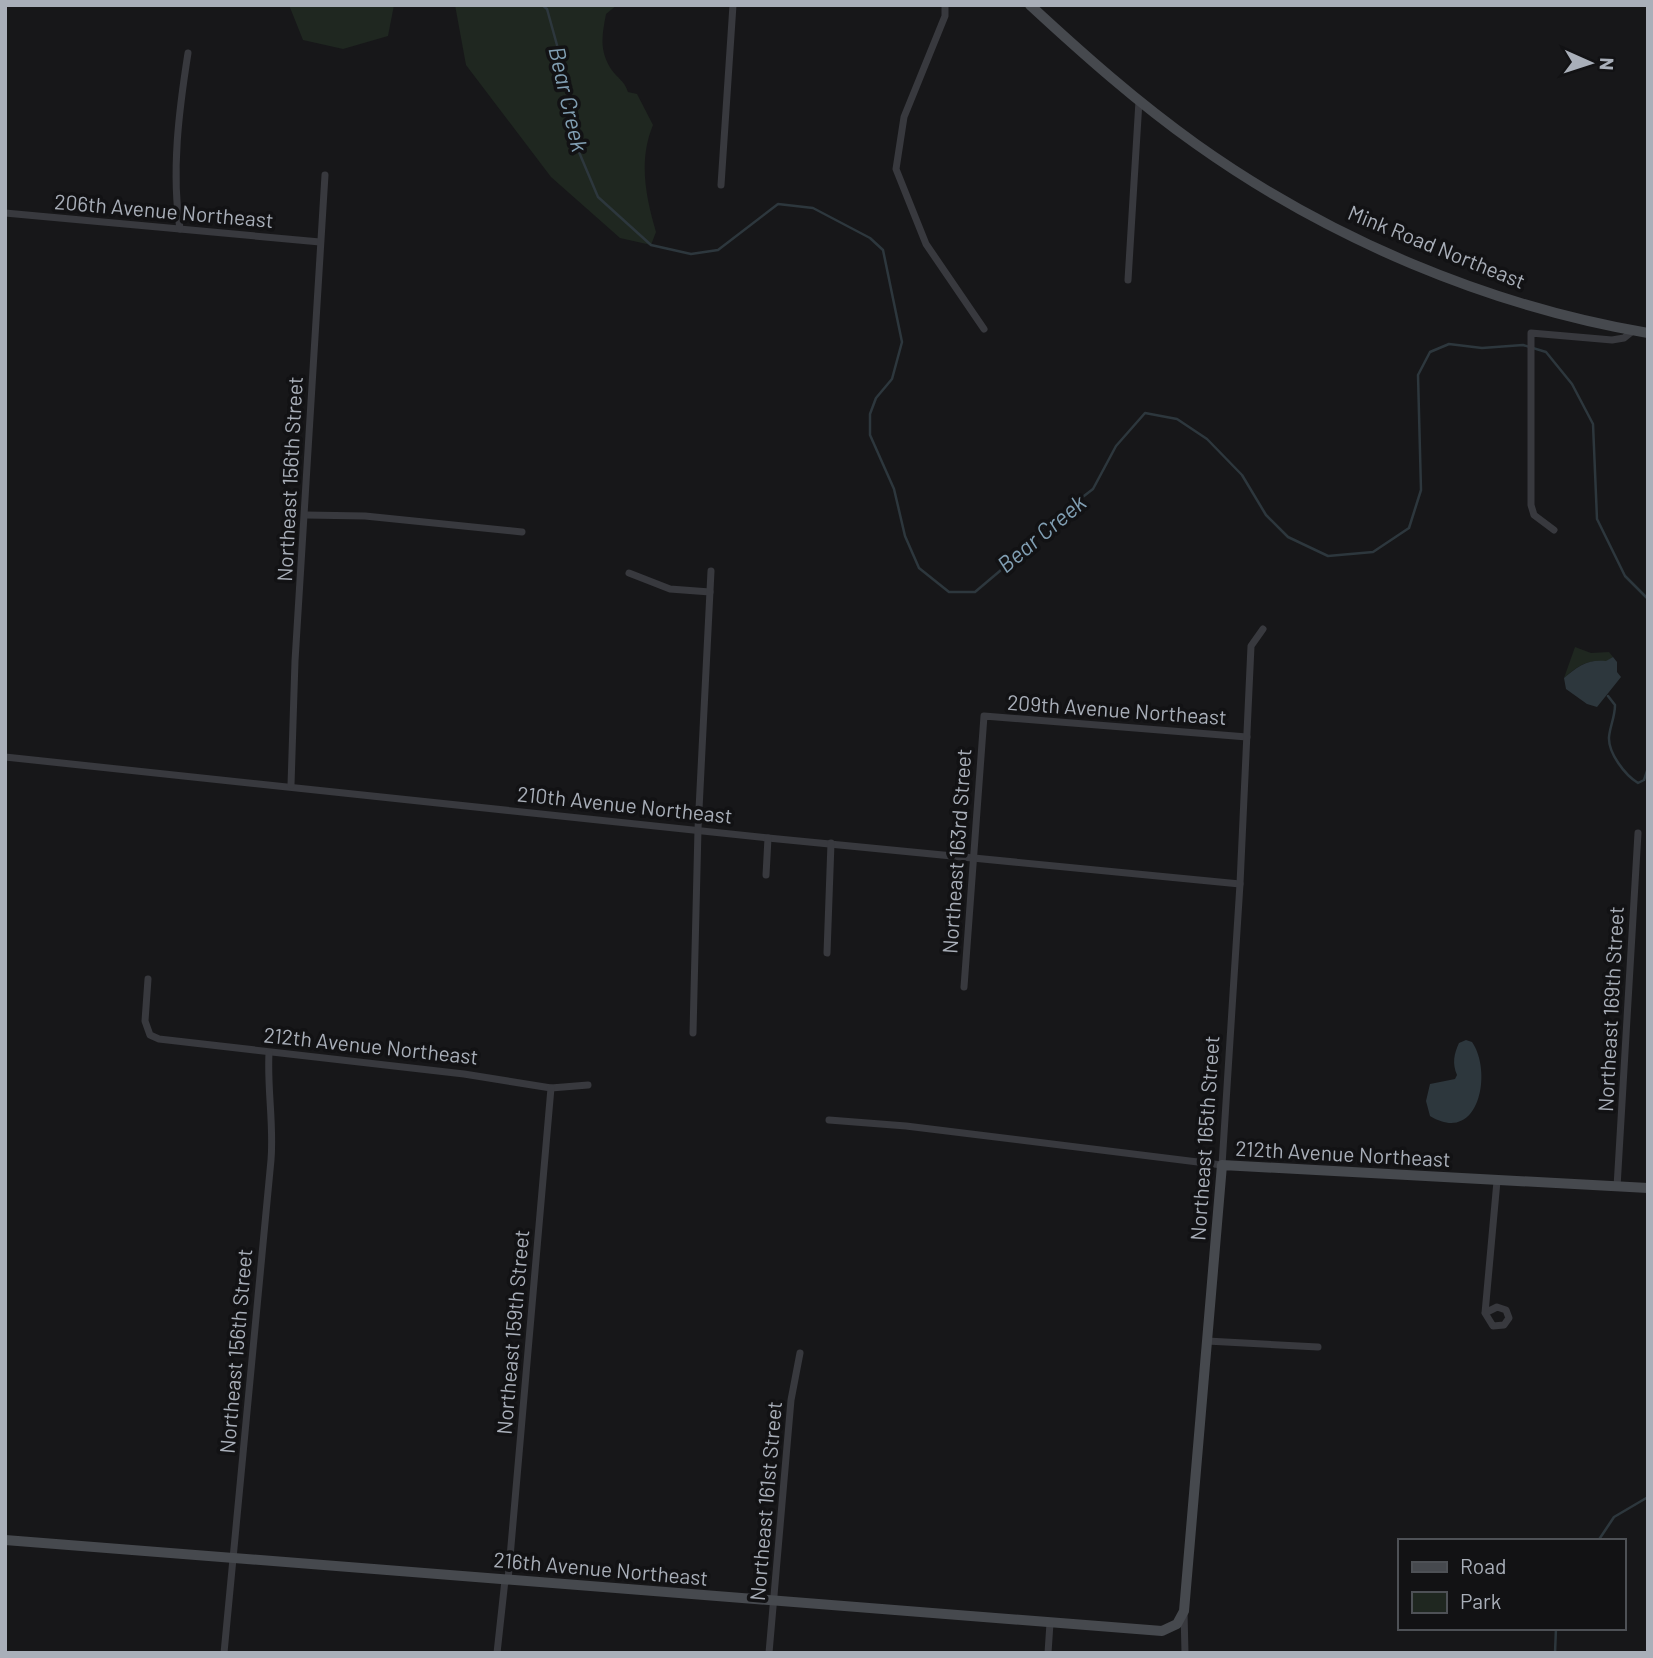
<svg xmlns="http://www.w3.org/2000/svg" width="1653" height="1658" font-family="Barlow,sans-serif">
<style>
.green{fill:#1f2720}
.water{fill:#2d373d}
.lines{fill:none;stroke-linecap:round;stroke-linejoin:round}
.stream{stroke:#2d373d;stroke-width:2.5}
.street{stroke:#38393e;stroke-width:7}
.secondary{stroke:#46494e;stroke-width:10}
.labels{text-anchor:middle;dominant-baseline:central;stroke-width:7;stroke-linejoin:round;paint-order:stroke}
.street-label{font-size:21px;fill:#a9afb9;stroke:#121214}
.water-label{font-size:23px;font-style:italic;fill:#819fb3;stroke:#121214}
</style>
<rect width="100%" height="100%" fill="#171719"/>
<g class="green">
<polygon points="289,5 394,5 388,36 343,49 303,40"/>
<path d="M455 5H617L606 14C602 35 599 50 611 69 617 78 624 80 628 92L637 94 653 125C638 161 646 197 656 232L651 245 620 238 551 177 466 65Z"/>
<path d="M1575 647 1591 653 1609 652 1613 657 1606 662C1587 659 1578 666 1564 678Z"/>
</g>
<g class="water">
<path d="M1613 657 1617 662V672L1621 677 1597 707 1587 704 1566 689 1564 678C1578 666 1587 659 1606 661Z"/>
<path d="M1466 1040 1472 1042C1493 1072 1479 1146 1430 1116L1426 1101 1430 1084 1455 1079 1457 1075C1452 1063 1454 1054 1459 1043Z"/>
</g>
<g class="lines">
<g class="stream">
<polyline points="542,5 547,9 565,74 576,145 598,197 651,245 691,254 718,250 778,204 813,208 870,238 883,250 902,342 892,379 876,398 870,414 870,435 894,489 905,536 919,568 949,592 975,592 1001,570 1026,541 1093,489 1116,446 1145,413 1177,419 1207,439 1242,475 1266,515 1288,537 1328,556 1373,552 1409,528 1421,490 1418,375 1430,352 1449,344 1482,348 1523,345 1546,352 1572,384 1593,424 1597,519 1625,576 1648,599"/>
<path d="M1608 696 1615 705C1615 717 1610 726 1609 737 1608 753 1625 775 1638 783L1644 780 1648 768"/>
<polyline points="1598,1541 1614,1517 1648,1497"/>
<polyline points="1555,1653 1556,1628"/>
</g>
<g class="street">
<polyline points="945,5 945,16 904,117 896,169 926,244 984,329"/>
<polyline points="721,185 733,5"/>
<polyline points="5,213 320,242"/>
<path d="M180 229C171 172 179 110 188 53"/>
<polyline points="1128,280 1139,101"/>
<polyline points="306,515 365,516 522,532"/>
<polyline points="1554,530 1534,515 1531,505 1531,333 1612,340 1624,338 1634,330"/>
<polyline points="629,573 670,589 710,592"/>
<polyline points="5,757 768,838 1240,884"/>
<polyline points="291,785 295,661 325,175"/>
<polyline points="766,875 768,838"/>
<polyline points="827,953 831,843"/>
<polyline points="148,979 145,1021 150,1035 159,1039 464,1074 551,1088 588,1085"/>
<polyline points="964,987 984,716 1247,737"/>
<polyline points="693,1033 698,829 711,571"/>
<polyline points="829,1120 906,1126 1222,1165 1240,884 1251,646 1263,629"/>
<polyline points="1617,1187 1638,833"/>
<polyline points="1485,1313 1497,1307 1506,1310 1509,1318 1504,1325 1493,1326 1485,1313 1497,1181"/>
<polyline points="1207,1341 1318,1347"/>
<polyline points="508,1580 551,1088"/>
<polyline points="1184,1612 1185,1653"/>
<path d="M224 1653 271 1160C274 1124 267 1089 269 1053"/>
<polyline points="497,1653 505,1580"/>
<polyline points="769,1653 791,1400 800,1353"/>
<polyline points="1048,1653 1050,1623"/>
</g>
<g class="secondary">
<path d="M1030 5C1083 54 1137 102 1196 144 1328 238 1488 306 1648 333"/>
<polyline points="5,1540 1162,1631 1177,1624 1184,1611 1222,1165 1648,1188"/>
</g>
</g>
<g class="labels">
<g class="street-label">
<text transform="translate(164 210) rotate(5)">206th Avenue Northeast</text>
<text transform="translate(1437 246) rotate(22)">Mink Road Northeast</text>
<text transform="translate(289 479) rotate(-87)">Northeast 156th Street</text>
<text transform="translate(1117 709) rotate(4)">209th Avenue Northeast</text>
<text transform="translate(625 804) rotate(6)">210th Avenue Northeast</text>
<text transform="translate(956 851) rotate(-86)">Northeast 163rd Street</text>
<text transform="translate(1610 1009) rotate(-87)">Northeast 169th Street</text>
<text transform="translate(371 1045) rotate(6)">212th Avenue Northeast</text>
<text transform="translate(1204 1138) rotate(-86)">Northeast 165th Street</text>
<text transform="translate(1343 1153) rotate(3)">212th Avenue Northeast</text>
<text transform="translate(512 1332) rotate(-85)">Northeast 159th Street</text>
<text transform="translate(235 1351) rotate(-85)">Northeast 156th Street</text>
<text transform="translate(765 1501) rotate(-85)">Northeast 161st Street</text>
<text transform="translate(601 1568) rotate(5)">216th Avenue Northeast</text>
</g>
<g class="water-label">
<text transform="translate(569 99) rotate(77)">Bear Creek</text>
<text transform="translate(1041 533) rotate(-40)">Bear Creek</text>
</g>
</g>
<rect width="1653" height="1658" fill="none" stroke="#a9afb9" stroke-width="14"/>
<rect x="1398" y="1539" width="228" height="91" fill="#121214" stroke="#4e5156" stroke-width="2"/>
<rect x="1412" y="1562" width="35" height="10" fill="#46494e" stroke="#4e5156" stroke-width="2"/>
<text x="1460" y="1574" font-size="21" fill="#a9afb9">Road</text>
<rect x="1412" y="1592" width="35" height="21" fill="#1f2720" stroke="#4e5156" stroke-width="2"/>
<text x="1460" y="1609" font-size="21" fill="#a9afb9">Park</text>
<g transform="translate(1590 63) rotate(93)" stroke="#121214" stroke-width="5" paint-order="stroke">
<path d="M0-5L12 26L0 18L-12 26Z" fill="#a9afb9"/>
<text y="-10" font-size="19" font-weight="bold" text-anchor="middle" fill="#a9afb9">N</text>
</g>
</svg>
